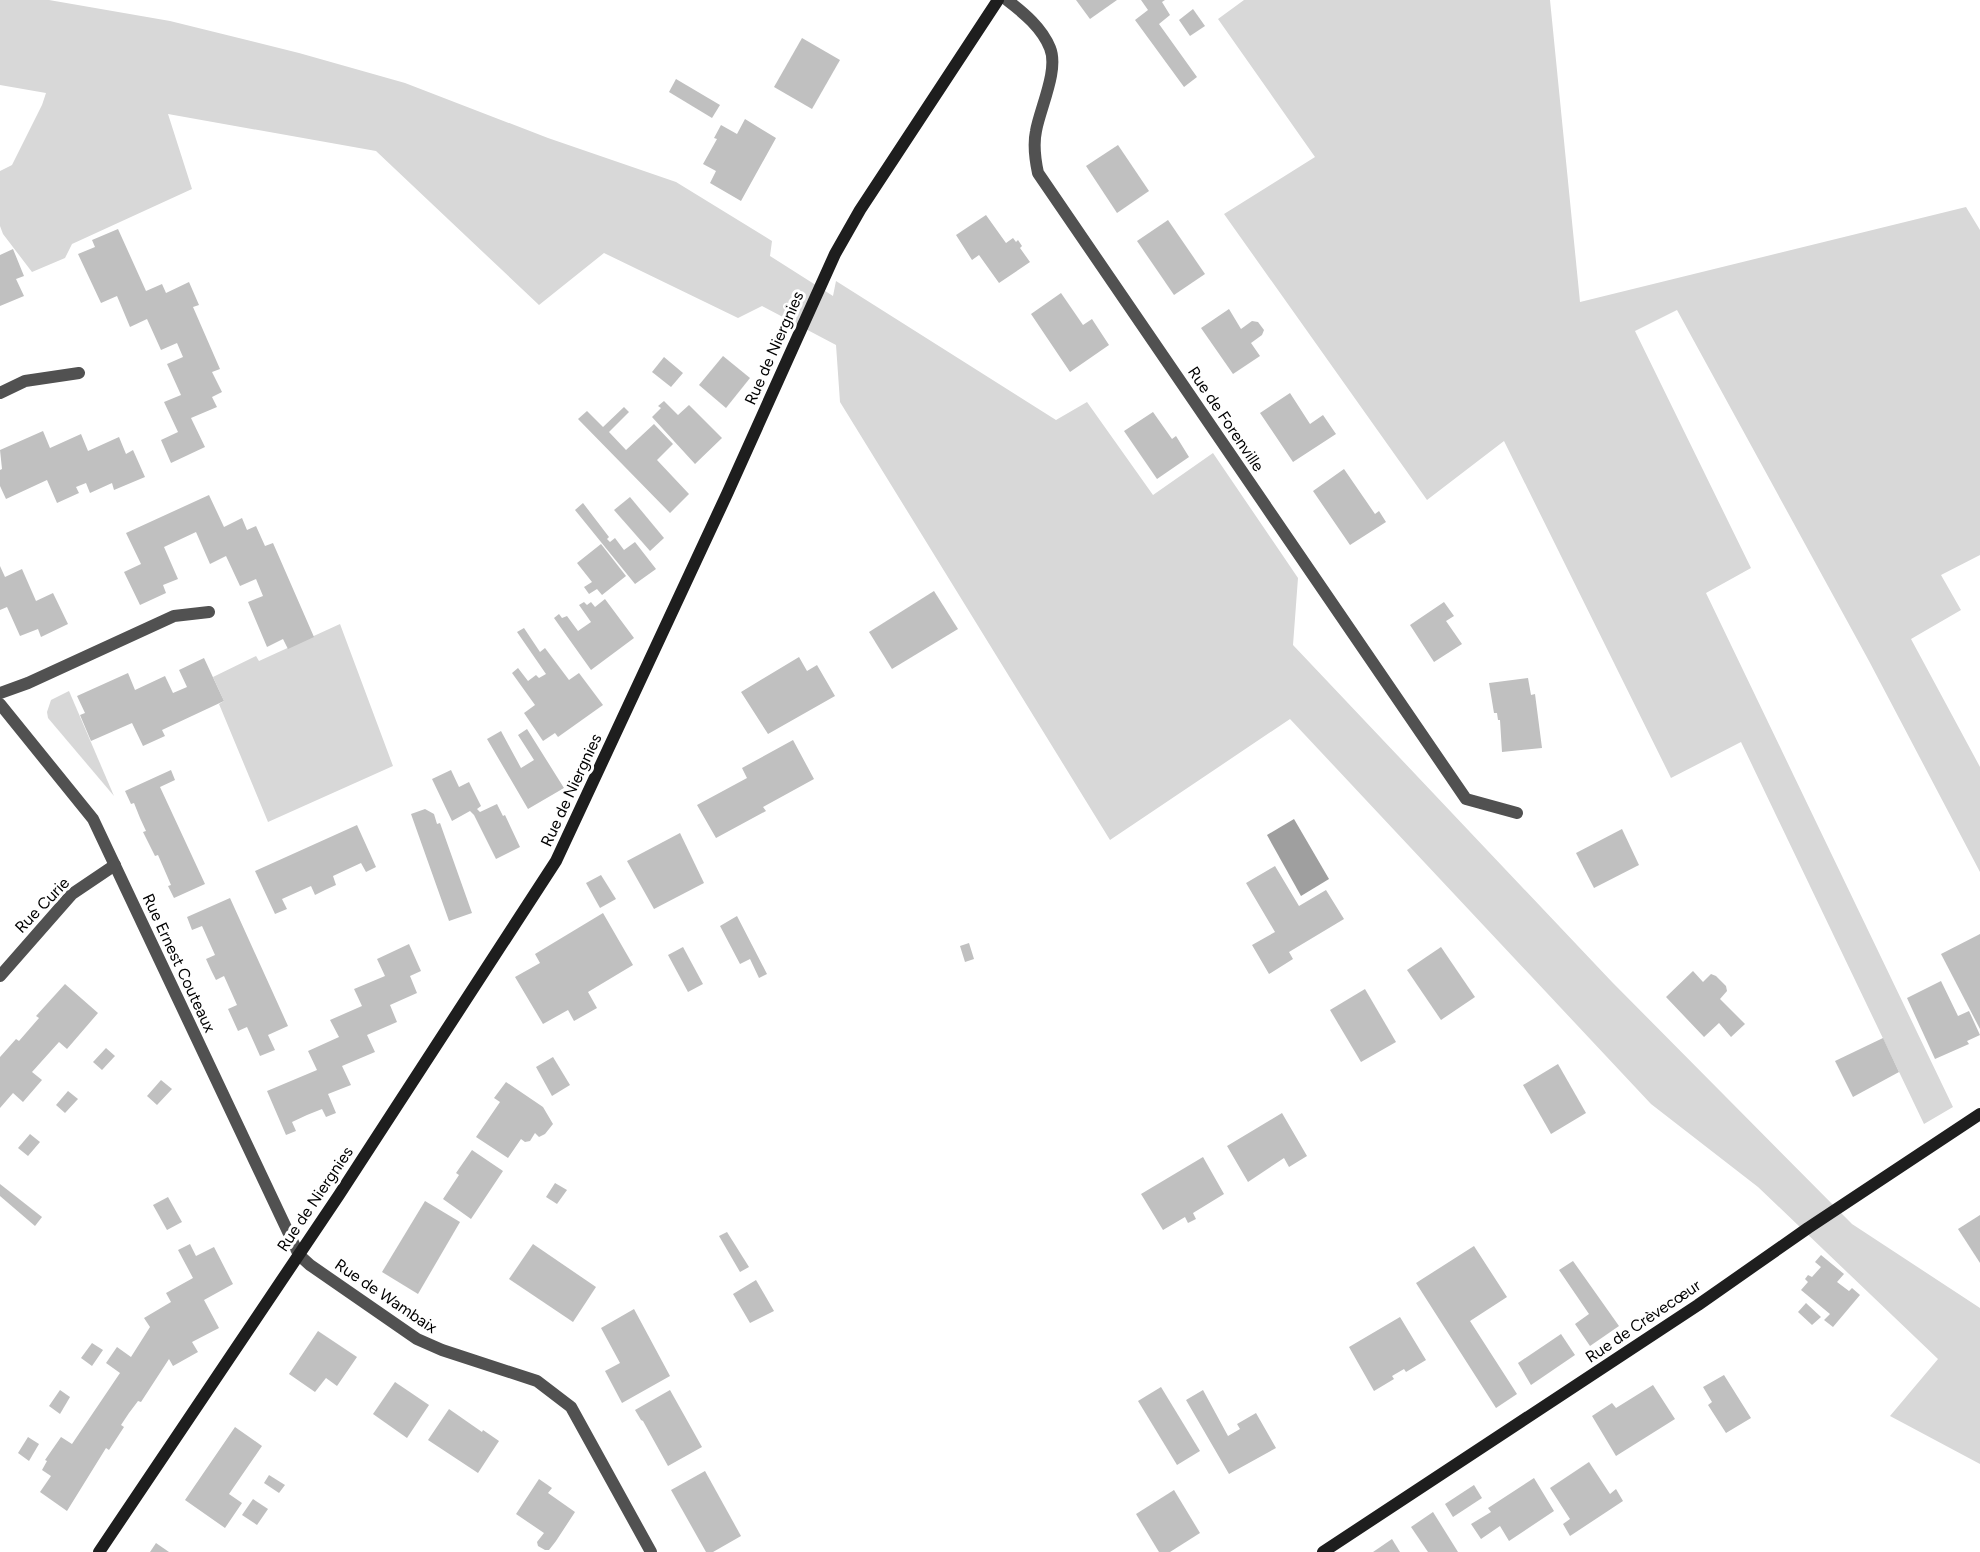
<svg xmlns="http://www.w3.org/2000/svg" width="1980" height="1552" font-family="Figtree,sans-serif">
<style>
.green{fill:#d8d8d8}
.water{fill:#9f9f9f}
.building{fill:#c0c0c0}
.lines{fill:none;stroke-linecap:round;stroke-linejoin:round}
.street{stroke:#515151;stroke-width:12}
.secondary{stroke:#1e1e1e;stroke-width:12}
.labels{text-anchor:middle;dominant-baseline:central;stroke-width:6;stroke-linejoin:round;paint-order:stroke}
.street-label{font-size:16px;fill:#000;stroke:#fff}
</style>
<rect width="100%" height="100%" fill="#fff"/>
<g class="green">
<polygon points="0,0 49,0 170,21 299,53 405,83 548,138 676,182 772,241 770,256 833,296 836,281 1056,420 1087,402 1153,495 1213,453 1298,578 1293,645 1612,982 1852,1224 1980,1308 1980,1464 1890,1416 1938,1359 1758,1187 1651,1104 1290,719 1110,840 840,402 836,345 762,306 738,318 604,253 539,305 376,151 168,114 192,189 72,244 65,258 32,272 3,234 0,226 0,171 12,165 42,105 46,93 0,85"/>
<polygon points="1244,0 1550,0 1580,302 1966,207 1980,230 1980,555 1941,575 1961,610 1911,639 1980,767 1980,872 1869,661 1677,310 1635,331 1751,568 1706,593 1953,1107 1924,1124 1741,742 1671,778 1504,441 1427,500 1224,214 1315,157 1218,19"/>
<polygon points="340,624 393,766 268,822 219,704 224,701 213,677 256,656 259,661"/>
<polygon points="69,691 114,796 48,718 47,712 51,700"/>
</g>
<polygon class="water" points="1294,819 1329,879 1301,896 1267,835"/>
<g class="building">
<polygon points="1076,0 1117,0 1090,19"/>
<polygon points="1141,0 1165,0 1162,2 1170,15 1159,24 1197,77 1184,87 1135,20 1148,10"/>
<polygon points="1193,9 1205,26 1190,36 1179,20"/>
<polygon points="802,38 840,60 812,109 774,87"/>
<polygon points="676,79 720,105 712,118 669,92"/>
<polygon points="745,119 776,138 741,201 710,183 716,171 703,164 717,139 714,138 721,125 737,134"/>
<polygon points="1118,145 1149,191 1117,213 1086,166"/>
<polygon points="986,215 1006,243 1013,238 1016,242 1018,240 1022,246 1020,248 1030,262 999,283 979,255 972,260 956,235"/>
<polygon points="1168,220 1205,274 1174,295 1137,241"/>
<polygon points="118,229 146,291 162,284 166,293 189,282 199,305 193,307 220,369 212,372 222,392 212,397 217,407 191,418 205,447 171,463 161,440 178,432 164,402 181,395 167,364 183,357 177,343 161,350 147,319 130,327 117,296 101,303 78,254 95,247 92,240"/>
<polygon points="13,249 24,276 16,279 24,296 0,306 0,255"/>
<polygon points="1061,293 1083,325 1092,319 1109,345 1070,372 1031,314"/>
<polygon points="1229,309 1241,329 1252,321 1258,322 1264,330 1262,335 1251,343 1260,356 1233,374 1201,328"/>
<polygon points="723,356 750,378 726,408 699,385"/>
<polygon points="664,357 683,373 671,387 652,372"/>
<polygon points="1290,393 1310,424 1323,415 1336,434 1293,462 1260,413"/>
<polygon points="664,401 678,415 689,405 722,438 695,464 652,417 661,408 658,406"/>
<polygon points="624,407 629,412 609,432 626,450 654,424 673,444 657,460 689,494 670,513 578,419 587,411 603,427"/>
<polygon points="1153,412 1172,439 1176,436 1189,457 1157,479 1124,431"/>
<polygon points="43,431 50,448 81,434 88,451 119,437 126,454 133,450 145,477 114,490 112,483 90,493 86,483 76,487 79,493 57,503 47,480 6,499 0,486 0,470 2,469 0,450"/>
<polygon points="1344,469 1375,514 1379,511 1386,522 1350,545 1313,491"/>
<polygon points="209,495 224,527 242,518 247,530 256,526 265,546 273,543 314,637 288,649 283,639 267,647 248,602 263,596 256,579 240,586 226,556 210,564 196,532 164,547 178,579 163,585 166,593 140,605 124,572 141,564 126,533"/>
<polygon points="630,497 664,538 650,551 614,510"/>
<polygon points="583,503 609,537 607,539 610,542 615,538 624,550 635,542 656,569 635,584 575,510"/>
<polygon points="601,544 626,576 602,595 597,589 589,594 584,587 592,582 577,563"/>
<polygon points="0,566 5,577 22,569 36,601 53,593 68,624 41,637 38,629 20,636 7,607 0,610"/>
<polygon points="934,591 958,629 892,669 869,632"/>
<polygon points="605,599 634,638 591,670 554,618 559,614 562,618 567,616 578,631 591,622 579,605 584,602 587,605 591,602 595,607"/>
<polygon points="1444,602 1454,616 1446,621 1462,644 1434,662 1410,625"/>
<polygon points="524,628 540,652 545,648 569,680 579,673 603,705 558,737 555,733 543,741 524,713 535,705 512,673 518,668 528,681 536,675 539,678 546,674 517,632"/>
<polygon points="799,657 807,671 817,665 835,696 768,734 741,692"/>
<polygon points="204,658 224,701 162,730 165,736 143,746 132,723 91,741 80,715 85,713 77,696 128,673 135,690 165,676 173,693 187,687 179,670"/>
<polygon points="1528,678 1531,695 1535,694 1542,748 1502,752 1500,720 1498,720 1497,713 1494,713 1489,683"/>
<polygon points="527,729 564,788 528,809 487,739 501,731 521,768 534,760 518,735"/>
<polygon points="793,740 814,779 763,807 766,811 716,838 697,805 747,778 742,768"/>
<polygon points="171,770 175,780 160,787 205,884 174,898 168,886 171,885 158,855 155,856 143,832 146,831 140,818 134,803 131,804 125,791"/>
<polygon points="451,770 459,787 469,782 481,806 477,809 480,812 497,804 503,816 505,815 520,847 496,859 474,815 470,811 452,821 432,779"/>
<polygon points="425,809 434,814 437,824 440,823 472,913 449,921 411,814"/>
<polygon points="357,825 376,867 366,872 361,863 333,876 336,885 325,890 315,895 311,886 282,899 287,909 275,914 255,871"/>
<polygon points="1622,829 1639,865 1594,888 1576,853"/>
<polygon points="680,833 704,883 654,909 627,861"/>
<polygon points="1275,866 1299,906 1326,890 1344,919 1289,952 1293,959 1269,974 1252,945 1275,932 1246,883"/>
<polygon points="601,875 616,899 600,908 586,883"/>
<polygon points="230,898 288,1026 268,1035 275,1050 260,1056 247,1027 238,1031 228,1009 237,1005 224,976 216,980 211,970 206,959 215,955 202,926 192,930 187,917"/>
<polygon points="603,913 633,965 588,992 597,1008 574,1021 568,1010 543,1024 515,977 540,963 535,954"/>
<polygon points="737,916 767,974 759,978 750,959 740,964 720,926"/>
<polygon points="1980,934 1980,1029 1941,954"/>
<polygon points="969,943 974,959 965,962 960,946"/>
<polygon points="409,944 421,971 410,976 417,993 390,1005 397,1022 367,1035 375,1052 342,1066 351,1085 328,1094 336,1113 326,1117 322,1109 307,1115 292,1122 296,1131 286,1135 267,1091 317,1070 308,1051 339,1037 330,1020 362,1006 354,989 385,976 377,959"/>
<polygon points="683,947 703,984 688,992 668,955"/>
<polygon points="1441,947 1475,997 1441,1020 1407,970"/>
<polygon points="1693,971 1703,982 1711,974 1716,976 1726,986 1727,991 1720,999 1745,1024 1731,1037 1719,1023 1704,1037 1666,997"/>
<polygon points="1941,981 1958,1016 1969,1011 1980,1035 1967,1041 1969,1044 1935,1059 1907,998"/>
<polygon points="65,984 98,1013 67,1049 59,1042 32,1072 42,1080 23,1102 13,1093 0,1108 0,1057 16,1039 19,1041 39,1018 36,1016"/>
<polygon points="1365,989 1396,1042 1361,1062 1330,1010"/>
<polygon points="1883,1038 1899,1072 1853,1097 1835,1061"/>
<polygon points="106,1048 115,1056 102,1070 93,1062"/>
<polygon points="553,1057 570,1085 552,1096 536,1067"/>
<polygon points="1558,1064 1586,1113 1551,1134 1523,1085"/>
<polygon points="161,1080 172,1089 157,1105 147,1096"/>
<polygon points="506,1082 543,1107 553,1124 545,1134 539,1137 535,1133 530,1141 525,1142 521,1139 508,1158 476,1137 500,1102 494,1098"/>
<polygon points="68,1091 78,1099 65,1113 56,1105"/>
<polygon points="1282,1113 1307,1156 1289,1167 1284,1158 1248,1182 1227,1146"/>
<polygon points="30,1134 40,1142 28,1156 18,1148"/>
<polygon points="472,1150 503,1171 471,1219 443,1199 459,1175 456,1173"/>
<polygon points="1203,1157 1224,1194 1193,1213 1196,1219 1188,1223 1185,1217 1163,1230 1141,1194"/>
<polygon points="555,1183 567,1190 557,1204 546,1197"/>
<polygon points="0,1184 42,1217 35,1226 0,1196"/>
<polygon points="168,1197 182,1222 167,1230 153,1205"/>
<polygon points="425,1201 460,1222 418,1294 382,1272"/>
<polygon points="1980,1215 1980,1263 1958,1229"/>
<polygon points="727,1232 749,1267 740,1272 719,1236"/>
<polygon points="190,1244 196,1256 214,1247 233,1284 204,1300 219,1328 192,1342 198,1352 173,1366 169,1359 141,1402 138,1401 129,1413 121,1425 124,1427 109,1450 106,1448 67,1511 40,1492 51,1476 42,1470 47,1461 45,1460 61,1437 72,1444 120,1373 106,1363 117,1347 131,1357 150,1327 144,1318 171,1302 166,1293 193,1278 178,1250"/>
<polygon points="533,1244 596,1287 573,1322 509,1279"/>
<polygon points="1474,1246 1507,1297 1470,1321 1517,1394 1496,1408 1416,1283"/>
<polygon points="1821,1255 1844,1274 1837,1282 1849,1291 1852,1288 1860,1295 1833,1327 1824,1320 1830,1314 1801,1290 1808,1282 1805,1279 1808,1275 1812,1277 1821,1267 1815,1262"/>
<polygon points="1573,1261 1619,1326 1590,1346 1575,1324 1589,1314 1559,1270"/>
<polygon points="756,1280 774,1311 750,1323 733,1294"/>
<polygon points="1806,1303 1821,1317 1812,1325 1798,1312"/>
<polygon points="634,1309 670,1376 622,1403 605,1371 620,1363 601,1328"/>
<polygon points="1400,1317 1426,1360 1406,1372 1404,1369 1392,1376 1394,1379 1374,1391 1349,1347"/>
<polygon points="318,1331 357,1357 337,1386 326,1378 315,1392 289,1374"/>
<polygon points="1561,1334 1575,1355 1531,1385 1518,1363"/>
<polygon points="92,1343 103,1350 92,1366 81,1358"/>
<polygon points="1724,1375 1751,1418 1726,1433 1708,1405 1712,1402 1703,1387"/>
<polygon points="395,1382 429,1405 407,1438 373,1414"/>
<polygon points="1653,1385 1675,1419 1616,1456 1592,1416 1612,1403 1616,1408"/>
<polygon points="1161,1387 1200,1451 1177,1465 1138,1401"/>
<polygon points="60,1390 70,1397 60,1414 49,1406"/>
<polygon points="670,1390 702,1447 668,1466 643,1421 641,1420 635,1410"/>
<polygon points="1203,1390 1228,1436 1240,1429 1237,1424 1256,1413 1276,1448 1229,1474 1186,1400"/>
<polygon points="449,1409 482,1432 483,1430 499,1441 478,1473 428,1440"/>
<polygon points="235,1427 262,1446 229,1494 242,1503 225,1528 185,1500"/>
<polygon points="28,1437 39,1444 29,1461 18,1453"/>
<polygon points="1589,1462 1610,1494 1616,1489 1623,1501 1570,1536 1563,1524 1570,1519 1550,1488"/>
<polygon points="705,1471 741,1536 713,1552 706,1552 671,1490"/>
<polygon points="269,1475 285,1485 279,1493 264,1483"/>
<polygon points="1534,1478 1554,1511 1509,1541 1500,1526 1481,1539 1471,1524 1491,1512 1488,1508"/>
<polygon points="539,1479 552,1488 548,1493 575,1512 556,1541 549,1550 545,1550 538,1546 537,1542 544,1533 516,1514"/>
<polygon points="1474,1485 1482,1498 1453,1517 1445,1504"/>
<polygon points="1174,1490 1200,1533 1170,1552 1159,1552 1136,1514"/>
<polygon points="253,1499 268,1509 257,1525 242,1515"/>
<polygon points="1433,1512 1458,1552 1428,1552 1411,1527"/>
<polygon points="1392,1539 1400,1552 1373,1552"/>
<polygon points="156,1543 169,1552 150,1552"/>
</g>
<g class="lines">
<g class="street">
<path d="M1007 0C1024 13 1042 28 1050 48 1059 70 1040 108 1036 131 1033 145 1035 159 1038 173L1466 799 1517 813"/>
<polyline points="0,393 25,381 79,373"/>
<polyline points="0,693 28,683 174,616 209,612"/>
<polyline points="0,704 93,819 299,1255 310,1265 417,1339 442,1350 537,1381 571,1407 651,1552"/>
<polyline points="0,976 72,894 115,865"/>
</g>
<g class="secondary">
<polyline points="99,1552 339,1195 556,861 727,494 835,254 860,210 998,0"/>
<polyline points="1323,1552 1698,1305 1808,1228 1980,1114"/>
</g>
</g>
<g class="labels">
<g class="street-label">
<text transform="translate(774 348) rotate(-66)">Rue de Niergnies</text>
<text transform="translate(1226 419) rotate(56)">Rue de Forenville</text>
<text transform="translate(571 790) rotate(-65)">Rue de Niergnies</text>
<text transform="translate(42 905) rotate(-46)">Rue Curie</text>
<text transform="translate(179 963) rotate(65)">Rue Ernest Couteaux</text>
<text transform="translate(315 1199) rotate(-56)">Rue de Niergnies</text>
<text transform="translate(386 1296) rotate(34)">Rue de Wambaix</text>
<text transform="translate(1643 1321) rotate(-34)">Rue de Crèvecœur</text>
</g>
</g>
</svg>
